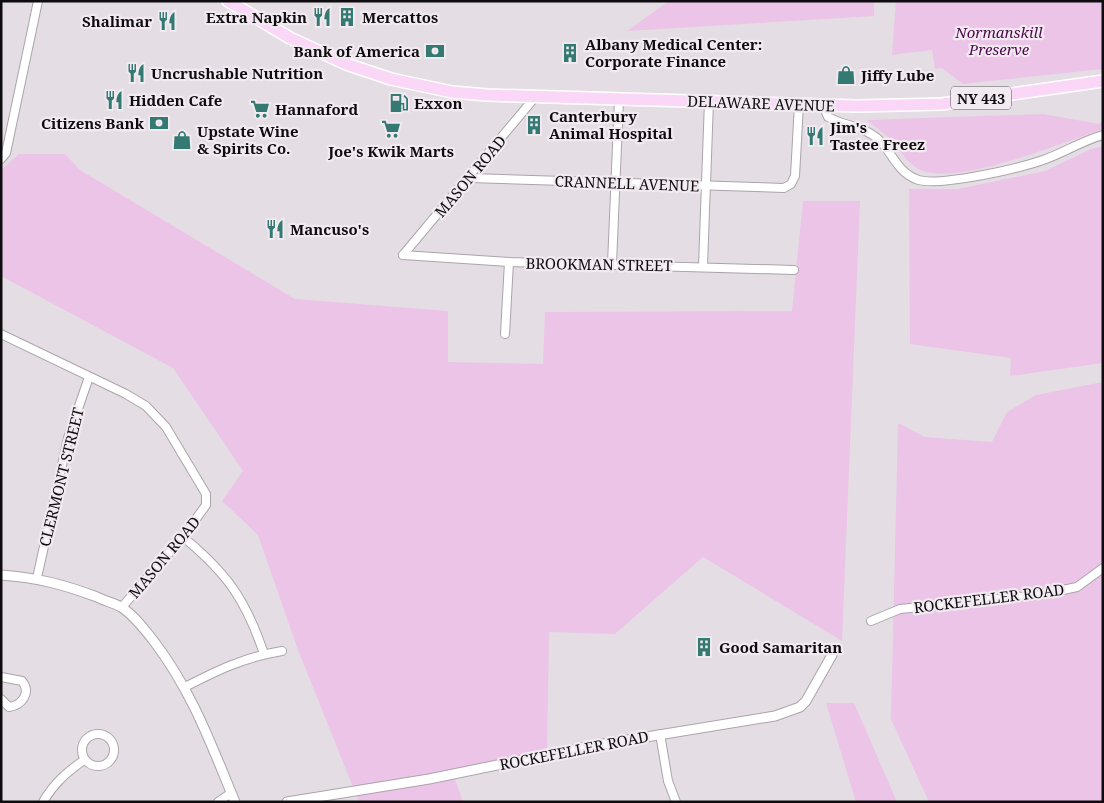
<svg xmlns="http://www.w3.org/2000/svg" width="1104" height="803" font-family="'Noto Serif',serif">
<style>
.green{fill:#ebc4e7}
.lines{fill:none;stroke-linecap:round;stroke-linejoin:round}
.minor-casing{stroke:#aba4ab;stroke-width:10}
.tertiary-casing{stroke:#aba4ab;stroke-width:11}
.primary-casing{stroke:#fff;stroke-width:14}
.minor{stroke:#fff;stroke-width:8}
.tertiary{stroke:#fff;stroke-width:9}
.primary{stroke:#fad7f7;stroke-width:11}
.labels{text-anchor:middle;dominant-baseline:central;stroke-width:4.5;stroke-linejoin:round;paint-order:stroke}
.shield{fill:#f2eaf1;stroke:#534f53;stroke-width:1}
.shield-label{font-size:14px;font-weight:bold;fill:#0f0c0f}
.poi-label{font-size:15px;font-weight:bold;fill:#0f0c0f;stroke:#f2eaf1;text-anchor:start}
.park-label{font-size:15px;font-style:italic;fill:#4e084d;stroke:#f2eaf1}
.street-label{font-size:15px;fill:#0f0c0f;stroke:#f2eaf1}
</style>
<rect width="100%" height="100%" fill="#e5dde4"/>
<g class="green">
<polygon points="669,1 874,1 874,16 627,31"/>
<polygon points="896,1 1103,1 1103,69 963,84 942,68 935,69 932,50 892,55"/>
<path d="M1043 114 1099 124 1103 120V129C1064 142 960 185 923 171 907 165 900 149 888 137 881 131 874 126 867 120Z"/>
<polygon points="1103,146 1103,363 1010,376 1011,358 910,344 909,189 958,189 1045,171 1091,149"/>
<polygon points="19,154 65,154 80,170 295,299 448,311 448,362 543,364 545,312 792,311 803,201 860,201 842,641 703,557 615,634 549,632 547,754 453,774 463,802 359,802 298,650 258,535 222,501 243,471 173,368 1,276 1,170"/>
<polygon points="1103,382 1103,802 929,802 891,719 898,423 925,437 992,442 1007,412 1036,395"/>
<polygon points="826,703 854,703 897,802 856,802"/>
</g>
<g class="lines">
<g class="minor-casing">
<g id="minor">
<path d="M823 105 828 117C844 126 863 126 877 138 892 151 896 171 916 179 936 188 1020 168 1043 160 1064 153 1081 141 1103 135"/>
<polyline points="1,159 6,153 38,1"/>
<polyline points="470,178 784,188 791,184 795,176 799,104"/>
<polyline points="403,255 509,262 794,270"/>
<polyline points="403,255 536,96"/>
<polyline points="612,264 619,99"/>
<polyline points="703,266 709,101"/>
<polyline points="1,334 126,394 146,406 166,427 206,494 206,505 183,537 122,607"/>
<polyline points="505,334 509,262"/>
<path d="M183 537C227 573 246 600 264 654"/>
<polyline points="37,578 68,438 89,377"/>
<polyline points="871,621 900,609 1039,595 1077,587 1103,568"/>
<path d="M1 677 22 681C31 692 23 705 9 707L1 699"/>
<path d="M185 687C218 670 245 657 282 651"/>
<polyline points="660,734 668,781 676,802"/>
<circle cx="98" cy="750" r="16"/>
<path d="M43 802C54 783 67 772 84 760"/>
<polyline points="218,802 231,793"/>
</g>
</g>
<g class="tertiary-casing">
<g id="tertiary">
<path d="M1 575C39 578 62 584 97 597 105 601 114 603 121 607 134 615 144 629 153 640 192 691 211 744 235 802"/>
<polyline points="287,802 429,779 585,747 775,716 800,707 806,701 832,655"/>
</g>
</g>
<g class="primary-casing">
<polyline id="primary" points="228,1 290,38 346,64 391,79 452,92 487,95 858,106 942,104 1103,81"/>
</g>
<use href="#minor" class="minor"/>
<use href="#tertiary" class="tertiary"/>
<use href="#primary" class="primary"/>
</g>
<defs>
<g id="restaurant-bare" transform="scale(1.5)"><path d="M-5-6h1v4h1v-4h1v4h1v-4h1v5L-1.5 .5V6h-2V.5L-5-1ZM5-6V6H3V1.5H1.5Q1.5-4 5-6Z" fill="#347a72" stroke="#f2eaf1" stroke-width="2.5" paint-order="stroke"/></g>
<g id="building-bare" transform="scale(1.5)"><path d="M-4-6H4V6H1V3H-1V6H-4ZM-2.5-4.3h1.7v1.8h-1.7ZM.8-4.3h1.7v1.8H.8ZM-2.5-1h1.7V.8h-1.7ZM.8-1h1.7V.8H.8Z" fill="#347a72" stroke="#f2eaf1" stroke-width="2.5" paint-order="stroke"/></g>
<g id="bank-bare" transform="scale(1.5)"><path d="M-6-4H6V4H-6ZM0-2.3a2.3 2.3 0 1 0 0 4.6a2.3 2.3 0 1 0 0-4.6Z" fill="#347a72" stroke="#f2eaf1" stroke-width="2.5" paint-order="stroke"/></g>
<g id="shop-bare" transform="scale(1.5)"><path d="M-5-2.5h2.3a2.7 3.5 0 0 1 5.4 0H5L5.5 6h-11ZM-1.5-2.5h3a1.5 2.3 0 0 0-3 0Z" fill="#347a72" stroke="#f2eaf1" stroke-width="2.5" paint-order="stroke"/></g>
<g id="fuel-bare" transform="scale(1.5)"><path d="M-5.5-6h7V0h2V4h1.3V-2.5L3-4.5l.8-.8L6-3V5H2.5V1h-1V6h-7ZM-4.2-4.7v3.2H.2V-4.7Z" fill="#347a72" stroke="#f2eaf1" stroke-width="2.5" paint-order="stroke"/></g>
<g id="supermarket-bare" transform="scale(1.5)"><path d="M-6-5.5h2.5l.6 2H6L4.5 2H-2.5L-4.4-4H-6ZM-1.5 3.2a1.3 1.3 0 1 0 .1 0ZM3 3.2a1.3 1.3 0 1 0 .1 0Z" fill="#347a72" stroke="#f2eaf1" stroke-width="2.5" paint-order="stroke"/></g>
</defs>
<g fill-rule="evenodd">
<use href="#restaurant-bare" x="322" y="17"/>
<use href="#building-bare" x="347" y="17"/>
<use href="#restaurant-bare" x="167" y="21"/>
<use href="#bank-bare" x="435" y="51"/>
<use href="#building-bare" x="570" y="53"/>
<use href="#restaurant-bare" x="136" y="73"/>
<use href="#shop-bare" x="846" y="75"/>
<use href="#restaurant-bare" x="114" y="100"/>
<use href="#fuel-bare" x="399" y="103"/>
<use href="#supermarket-bare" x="260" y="109"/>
<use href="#bank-bare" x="159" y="123"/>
<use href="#building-bare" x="534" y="125"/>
<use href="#supermarket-bare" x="391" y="129"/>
<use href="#restaurant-bare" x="815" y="136"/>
<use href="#shop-bare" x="182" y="140"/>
<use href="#restaurant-bare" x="275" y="229"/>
<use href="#building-bare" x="704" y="647"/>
</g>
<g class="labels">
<rect class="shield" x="951" y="86.5" width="60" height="23" rx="4"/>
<g class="shield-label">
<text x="981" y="98">NY 443</text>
</g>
<g class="poi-label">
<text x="307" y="17" text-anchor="end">Extra Napkin</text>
<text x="362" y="17">Mercattos</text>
<text x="152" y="21" text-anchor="end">Shalimar</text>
<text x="585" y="44">Albany Medical Center:<tspan x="585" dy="17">Corporate Finance</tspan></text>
<text x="420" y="51" text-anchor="end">Bank of America</text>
<text x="151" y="73">Uncrushable Nutrition</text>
<text x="861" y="75">Jiffy Lube</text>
<text x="129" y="100">Hidden Cafe</text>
<text x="414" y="103">Exxon</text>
<text x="275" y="109">Hannaford</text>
<text x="549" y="116">Canterbury<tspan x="549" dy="17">Animal Hospital</tspan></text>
<text x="144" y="123" text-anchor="end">Citizens Bank</text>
<text x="830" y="127">Jim's<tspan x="830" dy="17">Tastee Freez</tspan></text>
<text x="197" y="131">Upstate Wine<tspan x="197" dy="17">&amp; Spirits Co.</tspan></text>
<text x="391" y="151" text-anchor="middle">Joe's Kwik Marts</text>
<text x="290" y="229">Mancuso's</text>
<text x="719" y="647">Good Samaritan</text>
</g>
<g class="park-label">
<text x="999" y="32">Normanskill<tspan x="999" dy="17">Preserve</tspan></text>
</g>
<g class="street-label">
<text transform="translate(761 103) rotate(2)">DELAWARE AVENUE</text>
<text transform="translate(470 176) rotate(-50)">MASON ROAD</text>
<text transform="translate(627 183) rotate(2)">CRANNELL AVENUE</text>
<text transform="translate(599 264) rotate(1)">BROOKMAN STREET</text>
<text transform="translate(61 477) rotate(-76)">CLERMONT STREET</text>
<text transform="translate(164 557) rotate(-50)">MASON ROAD</text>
<text transform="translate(989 598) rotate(-7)">ROCKEFELLER ROAD</text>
<text transform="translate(574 750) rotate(-11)">ROCKEFELLER ROAD</text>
</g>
</g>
<rect width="1104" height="803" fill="none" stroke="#0f0c0f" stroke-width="5"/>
</svg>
